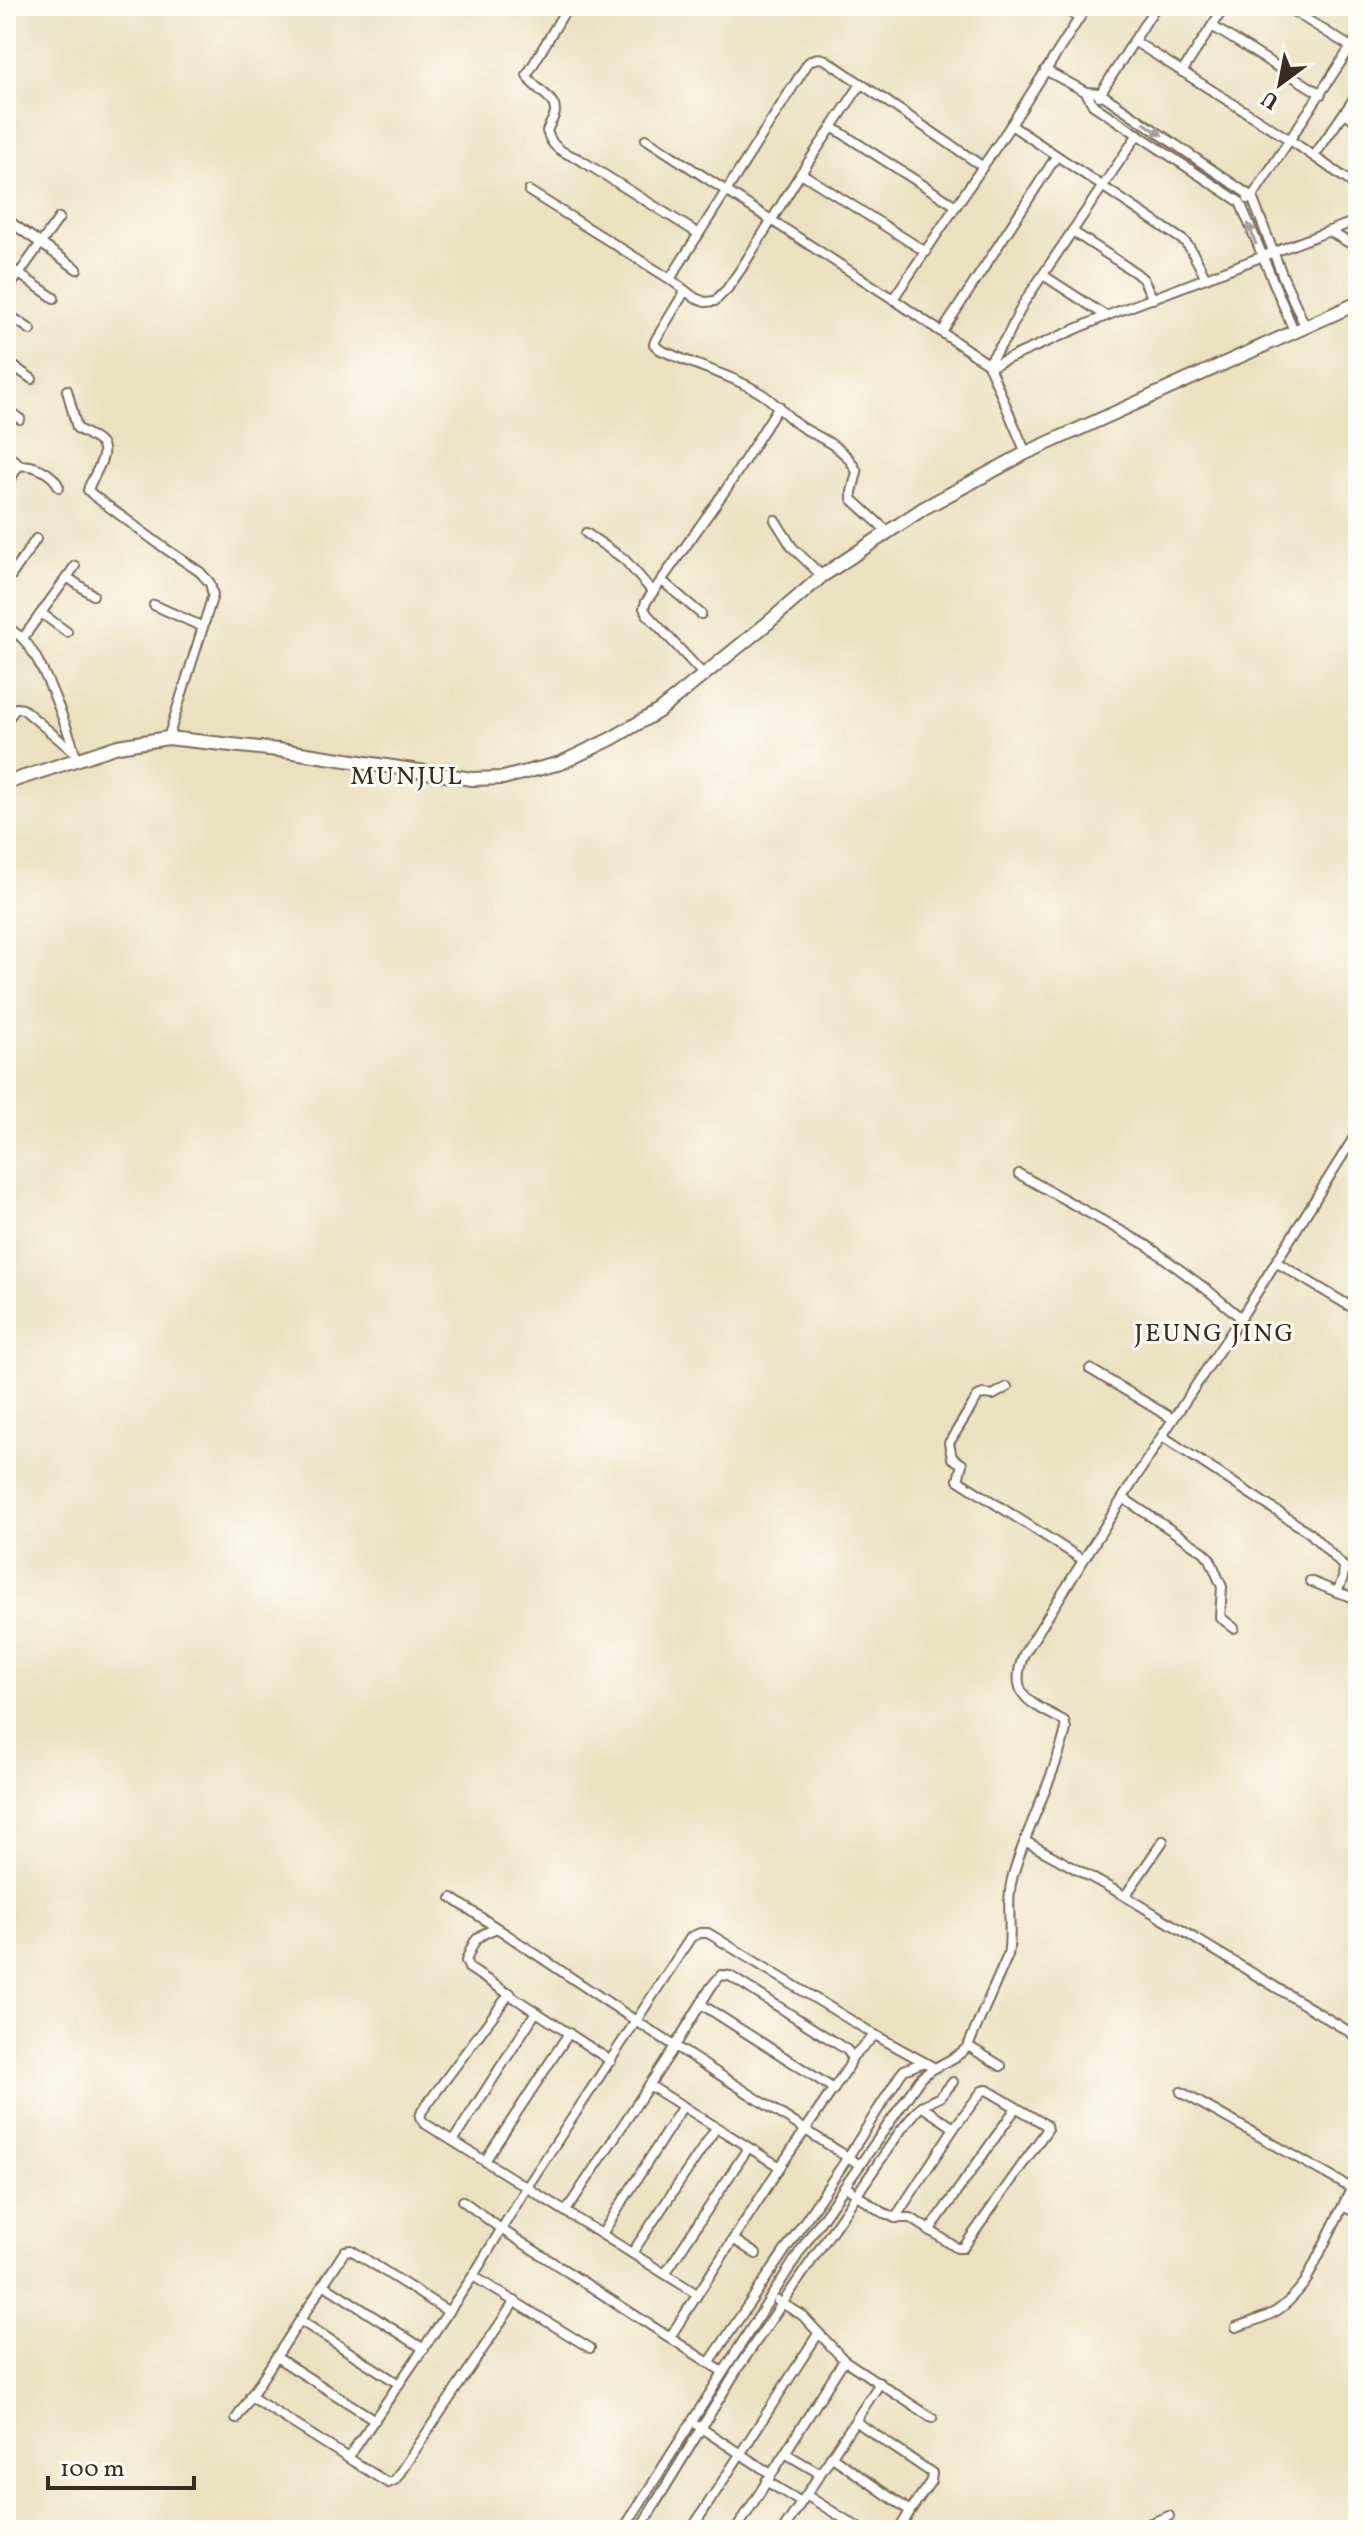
<svg xmlns="http://www.w3.org/2000/svg" width="1364" height="2536" font-family="Vollkorn,serif">
<style>
.lines{fill:none;stroke-linecap:round;stroke-linejoin:round}
.street-casing{stroke:#796a57;stroke-width:12}
.secondary-casing{stroke:#796a57;stroke-width:16}
.street{stroke:#fff;stroke-width:8}
.secondary{stroke:#fff;stroke-width:12}
.oneway{fill:#a79f9a}
.labels{text-anchor:middle;dominant-baseline:central;stroke-width:6;stroke-linejoin:round;paint-order:stroke}
.quarter-label{font-size:26px;letter-spacing:2px;fill:#3b2a1e;stroke:#fdfcf7}
</style>
<rect width="100%" height="100%" fill="#fdfcf7"/>
<filter id="ink" filterUnits="userSpaceOnUse"><feTurbulence type="fractalNoise" baseFrequency=".0125" numOctaves="2"/><feDisplacementMap in="SourceGraphic" scale="16" xChannelSelector="R" yChannelSelector="G"/><feConvolveMatrix kernelMatrix="1 2 1 2 8 2 1 2 1" color-interpolation-filters="sRGB"/></filter>
<filter id="wash" filterUnits="userSpaceOnUse"><feTurbulence type="fractalNoise" baseFrequency=".006" numOctaves="4" result="noise"/><feDisplacementMap in="SourceGraphic" scale="32" xChannelSelector="R" yChannelSelector="G"/><feGaussianBlur stdDeviation="1.8" result="paint"/><feColorMatrix in="noise" values="0 0 0 0 0 0 0 0 0 0 0 0 0 0 0 0 0 1.4 0 .05"/><feComposite in="paint" operator="in"/></filter>
<g filter="url(#wash)">
<rect width="100%" height="100%" fill="#ebe1c0"/>
</g>
<g filter="url(#ink)">
<g class="lines">
<g class="street-casing">
<g id="street">
<path d="M568 6 527 75C531 88 556 96 555 112 555 117 549 125 547 131 552 148 562 152 579 159L699 234"/>
<polyline points="1061,6 1079,18"/>
<polyline points="1285,6 1351,47"/>
<polyline points="1212,26 1321,94"/>
<polyline points="1134,41 1290,140 1358,187"/>
<polyline points="1045,70 1086,92 1100,93 1252,197 1283,277 1305,326"/>
<polyline points="1182,72 1225,6"/>
<polyline points="1086,92 1093,105 1240,202 1294,331"/>
<polyline points="1099,96 1156,6"/>
<polyline points="1344,113 1358,122"/>
<polyline points="1011,125 1184,241 1190,248 1206,278"/>
<polyline points="832,127 956,206"/>
<polyline points="646,139 893,299 988,364 1026,453"/>
<polyline points="1314,156 1358,93"/>
<polyline points="801,173 926,252"/>
<polyline points="529,191 670,279 695,298 705,302 715,301 727,289 741,269 801,173 861,84"/>
<polyline points="1248,199 1252,197 1358,36"/>
<polyline points="6,219 77,269"/>
<polyline points="1072,231 1136,273 1143,279 1153,299"/>
<polyline points="1329,231 1358,248"/>
<polyline points="6,265 54,298"/>
<polyline points="1043,275 1106,316"/>
<path d="M670 279 808 63C814 58 818 57 826 60L982 166"/>
<path d="M685 291 656 339 654 344 659 349C692 365 730 374 762 394 776 403 786 416 800 426 822 440 846 447 857 472L852 492V499L888 532"/>
<polyline points="6,292 59,218"/>
<polyline points="893,299 1011,125 1087,6"/>
<polyline points="6,313 31,330"/>
<polyline points="942,332 1056,157"/>
<polyline points="6,361 32,379"/>
<polyline points="988,364 1008,335 1023,304 1138,134"/>
<polyline points="989,367 1106,316 1358,220"/>
<path d="M67 390 77 428C84 433 92 436 99 442 112 453 92 476 88 490L93 495 163 547 200 572 210 583 213 595 168 738"/>
<polyline points="6,409 20,419"/>
<polyline points="6,455 17,462 18,466 6,487"/>
<path d="M18 466C33 463 53 473 59 487"/>
<polyline points="775,520 792,547 822,576"/>
<polyline points="586,533 624,559 653,592"/>
<polyline points="67,577 93,595"/>
<polyline points="661,580 701,614"/>
<polyline points="6,583 36,539"/>
<polyline points="154,605 203,627"/>
<polyline points="41,613 67,632"/>
<path d="M6 627C11 630 18 634 22 638 42 657 69 732 77 760"/>
<polyline points="23,638 75,566"/>
<polyline points="703,674 647,614 644,608 646,602 727,488 779,406"/>
<polyline points="6,721 16,708 23,709 74,752"/>
<polyline points="1019,1174 1148,1246 1210,1292 1241,1318"/>
<polyline points="1276,1262 1358,1311"/>
<polyline points="1090,1369 1173,1419"/>
<polyline points="1007,1387 993,1395 983,1394 978,1396 949,1443 952,1458 962,1464 958,1480 1083,1560"/>
<polyline points="1162,1436 1310,1533 1344,1567 1343,1578 1337,1592 1358,1599"/>
<polyline points="1123,1498 1204,1552 1210,1559 1222,1587 1220,1617 1234,1628"/>
<polyline points="1310,1581 1337,1592"/>
<polyline points="1025,1841 1125,1896 1358,2037"/>
<polyline points="1125,1896 1163,1841"/>
<polyline points="452,1898 636,2021 860,2165"/>
<path d="M497 1928C475 1936 474 1940 466 1961L469 1968 611 2061"/>
<polyline points="510,1993 422,2111 420,2117 424,2123 697,2294"/>
<polyline points="701,2004 834,2089"/>
<polyline points="968,2046 1001,2066"/>
<polyline points="852,2057 875,2035"/>
<polyline points="649,2085 780,2167"/>
<polyline points="1181,2092 1351,2188"/>
<polyline points="921,2106 954,2128"/>
<polyline points="453,2141 536,2012"/>
<polyline points="485,2161 569,2033"/>
<polyline points="846,2187 880,2211 895,2218 911,2218 957,2248 963,2248 1047,2130 1046,2125 987,2090 982,2091 954,2128 895,2218"/>
<polyline points="463,2201 501,2229 723,2372"/>
<polyline points="1343,2206 1358,2214"/>
<polyline points="566,2211 675,2046 711,1987 721,1975 730,1976 847,2050 852,2057 849,2066 780,2167 670,2337"/>
<polyline points="929,2231 1016,2108"/>
<polyline points="602,2234 683,2106"/>
<polyline points="733,2239 756,2254"/>
<polyline points="632,2253 716,2128"/>
<polyline points="665,2274 748,2148"/>
<polyline points="473,2276 590,2348"/>
<polyline points="323,2284 424,2349"/>
<polyline points="778,2301 802,2315 844,2360 932,2418"/>
<polyline points="301,2321 399,2384"/>
<path d="M1236 2327C1272 2315 1282 2313 1306 2281L1358 2175"/>
<polyline points="276,2357 375,2420"/>
<polyline points="709,2363 848,2157 900,2075 904,2070 924,2062"/>
<polyline points="250,2396 348,2458 473,2276 527,2187 691,1937 700,1933 708,1933 875,2035 933,2067"/>
<polyline points="236,2419 345,2251 351,2250 449,2312"/>
<polyline points="855,2421 932,2473 931,2481 910,2511"/>
<polyline points="698,2426 771,2474"/>
<polyline points="785,2453 819,2473"/>
<polyline points="831,2456 910,2511 899,2530"/>
<polyline points="348,2458 388,2483 395,2480 515,2301"/>
<polyline points="766,2481 801,2502"/>
<polyline points="806,2495 862,2530"/>
<path d="M623 2530 806 2242 920 2079C934 2064 955 2062 968 2046L1008 1955C1013 1928 1005 1902 1013 1875 1027 1826 1054 1779 1066 1729L1064 1721C1031 1703 1007 1696 1024 1654L1162 1436 1244 1313 1358 1131"/>
<polyline points="639,2530 738,2368 901,2130 921,2106 940,2097 953,2082"/>
<polyline points="691,2530 818,2334"/>
<polyline points="736,2530 844,2360"/>
<polyline points="783,2530 880,2383"/>
<polyline points="1132,2530 1169,2516"/>
</g>
</g>
<g class="secondary-casing">
<polyline id="secondary" points="6,783 118,746 168,738 287,751 472,779 503,778 561,763 611,739 659,711 769,622 822,576 924,508 1026,453 1358,303"/>
</g>
<use href="#street" class="street"/>
<use href="#secondary" class="secondary"/>
</g>
<defs><path id="oneway-solid" d="M-6-.8H1V-3.2L6.5 0L1 3.2V.8H-6Z" transform="scale(2)"/></defs>
<g class="oneway">
<use href="#oneway-solid" transform="translate(1153 129) rotate(34)"/>
<use href="#oneway-solid" transform="translate(1252 234) rotate(-111)"/>
</g>
</g>
<g class="labels">
<g class="quarter-label">
<text x="407" y="777">MUNJUL</text>
<text x="1215" y="1334">JEUNG JING</text>
</g>
</g>
<rect width="1364" height="2536" fill="none" stroke="#fdfcf7" stroke-width="32"/>
<g transform="translate(1280 84) rotate(212)" stroke="#fdfcf7" stroke-width="6" paint-order="stroke">
<path d="M0-6L14 30L0 20L-14 30Z" fill="#3b2a1e"/>
<text y="-12" font-size="22" font-weight="bold" text-anchor="middle" fill="#3b2a1e">U</text>
</g>
<path d="M48 2476v12h146v-12" fill="none" stroke="#3b2a1e" stroke-width="4"/>
<text x="60" y="2476" font-size="24" fill="#3b2a1e" stroke="#fdfcf7" stroke-width="6" paint-order="stroke">100 m</text>
</svg>
